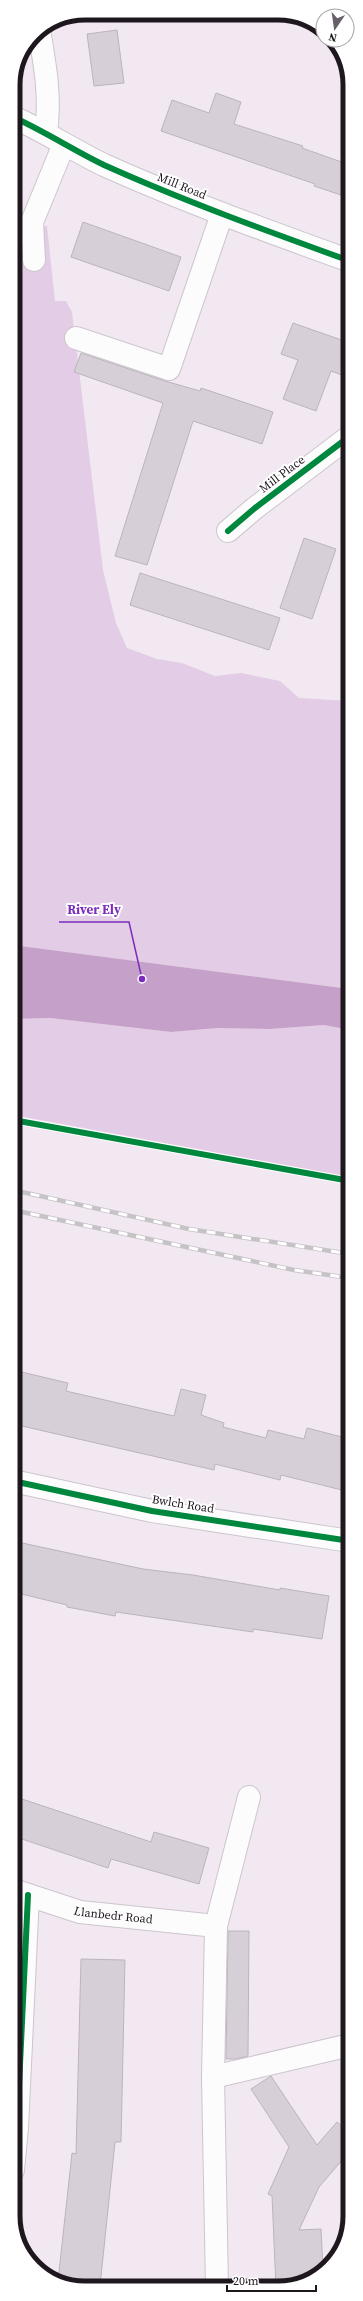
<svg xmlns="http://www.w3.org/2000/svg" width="363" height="2301" font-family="'Source Serif 4',serif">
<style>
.green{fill:#e3cce5}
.water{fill:#c5a1c9}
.building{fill:#d7cfd7;stroke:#bcb4bc}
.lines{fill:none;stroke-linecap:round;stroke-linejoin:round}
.minor-casing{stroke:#ccc5cd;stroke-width:24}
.minor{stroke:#fdfcfd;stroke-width:22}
.rail-casing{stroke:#c6c3c6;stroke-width:4.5}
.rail{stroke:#fff;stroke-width:3;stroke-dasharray:9;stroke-linecap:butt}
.cycleway-casing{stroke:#fff;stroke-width:8}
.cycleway{stroke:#00873e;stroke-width:6}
.labels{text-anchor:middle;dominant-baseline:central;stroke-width:4;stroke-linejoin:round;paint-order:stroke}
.street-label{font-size:12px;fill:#1e171e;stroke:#fff}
.rim{fill:none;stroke:#1e171e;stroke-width:5}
.leader{fill:none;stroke:#7b2cbf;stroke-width:1.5}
.callout-dot{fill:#7b2cbf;stroke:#fff;stroke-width:1.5}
.callout-label{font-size:13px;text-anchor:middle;font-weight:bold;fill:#7b2cbf;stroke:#fff;stroke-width:4;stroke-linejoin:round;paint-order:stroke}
</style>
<rect width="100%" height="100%" fill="#f2e8f2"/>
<g class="green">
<polygon points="47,226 55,301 66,301 72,312 103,570 116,623 127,648 157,659 182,663 215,676 241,673 280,681 299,698 350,701 350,989 13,945 13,230"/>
<polygon points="50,1018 171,1032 218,1028 270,1029 324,1025 350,1030 350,1177 13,1115 13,1019"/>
</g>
<polygon class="water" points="13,945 350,989 350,1030 324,1025 270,1029 218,1028 171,1032 50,1018 13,1019"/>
<g class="building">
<polygon points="117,30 124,83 94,86 87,34"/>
<polygon points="216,93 241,102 234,124 303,146 302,148 350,165 350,198 314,186 315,184 161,131 172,100 209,113"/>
<polygon points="83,222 181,257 169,291 71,257"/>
<polygon points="293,323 350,343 350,378 331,371 316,411 283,399 298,360 281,354"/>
<polygon points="81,353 165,381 200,391 201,388 273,412 262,444 193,421 147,565 115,556 163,403 74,372"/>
<polygon points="304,538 336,549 312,619 280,608"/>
<polygon points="140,573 280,618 269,650 130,605"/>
<polygon points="13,1370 68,1383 66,1391 174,1416 181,1389 206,1395 201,1415 224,1423 223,1427 266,1438 268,1430 304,1439 307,1428 350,1439 350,1492 281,1475 280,1480 215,1464 214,1470 13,1424"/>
<polygon points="13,1541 143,1569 193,1575 280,1590 280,1588 329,1596 322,1639 253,1629 253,1632 116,1612 115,1616 67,1607 67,1605 13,1592"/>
<polygon points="13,1796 151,1842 154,1832 209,1848 199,1884 111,1859 108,1868 13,1836"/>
<polygon points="228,1931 249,1931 248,2056 236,2059 226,2059"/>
<polygon points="81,1959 125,1960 121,2142 115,2142 100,2286 66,2286 58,2281 72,2153 76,2154"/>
<polygon points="271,2076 317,2145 337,2122 350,2133 350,2151 319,2187 299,2230 321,2229 323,2270 283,2288 276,2288 272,2196 268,2194 289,2147 251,2089"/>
</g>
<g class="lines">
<g class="minor-casing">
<g id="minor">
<path d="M39 30C45 65 51 97 46 132"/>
<path d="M13 117C44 131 73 150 104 165 184 201 267 231 350 261"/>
<polyline points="34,260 32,222 64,144"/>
<polyline points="76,338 169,369 222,214"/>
<polyline points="228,531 255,508 350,436"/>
<polyline points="13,1481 152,1511 350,1541"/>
<path id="s1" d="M13 1890 80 1912 216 1926"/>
<polyline points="213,2077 350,2045"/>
<polyline points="13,2170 17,2128 28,1895"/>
<polyline points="217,2287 213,2077 216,1926 249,1797"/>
</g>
</g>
<use href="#minor" class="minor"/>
<g class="rail-casing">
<g id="rail">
<polyline points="13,1190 189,1229 350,1254"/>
<polyline points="13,1210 294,1270 350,1278"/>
</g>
</g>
<use href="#rail" class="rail"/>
<g class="cycleway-casing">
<g id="cycleway">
<path d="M13 117C44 131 73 150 104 165 184 201 267 231 350 261"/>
<polyline points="228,531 255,508 350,436"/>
<polyline points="13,1120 350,1181"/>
<polyline points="13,1481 152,1511 350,1541"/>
<polyline points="13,2170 17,2128 28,1895"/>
</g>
</g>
<use href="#cycleway" class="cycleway"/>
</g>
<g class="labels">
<g class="street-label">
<text transform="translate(182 186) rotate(22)">Mill Road</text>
<text transform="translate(282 474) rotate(-37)">Mill Place</text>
<text transform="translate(183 1504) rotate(9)">Bwlch Road</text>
<text stroke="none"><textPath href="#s1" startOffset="104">Llanbedr Road</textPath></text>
</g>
</g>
<path d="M0 0H363V2301H0ZM85 20H278A65 65 0 0 1 343 85V2216A65 65 0 0 1 278 2281H85A65 65 0 0 1 20 2216V85A65 65 0 0 1 85 20Z" fill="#fff" fill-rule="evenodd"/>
<path class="rim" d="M85 20H278A65 65 0 0 1 343 85V2216A65 65 0 0 1 278 2281H85A65 65 0 0 1 20 2216V85A65 65 0 0 1 85 20Z"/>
<path class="leader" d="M142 979L129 922H59"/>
<circle class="callout-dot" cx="142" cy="979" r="4"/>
<g class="callout-label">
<text x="94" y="914">River Ely</text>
</g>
<g transform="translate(335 28) rotate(193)"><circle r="19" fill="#ffffff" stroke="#a5a2a5"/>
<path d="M0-3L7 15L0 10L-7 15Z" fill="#686068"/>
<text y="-6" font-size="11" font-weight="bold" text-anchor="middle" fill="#1e171e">N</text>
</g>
<path d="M227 2285v6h89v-6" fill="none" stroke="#1e171e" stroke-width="2"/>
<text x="233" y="2285" font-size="12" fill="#1e171e" stroke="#ffffff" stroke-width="3" paint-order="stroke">20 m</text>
</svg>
